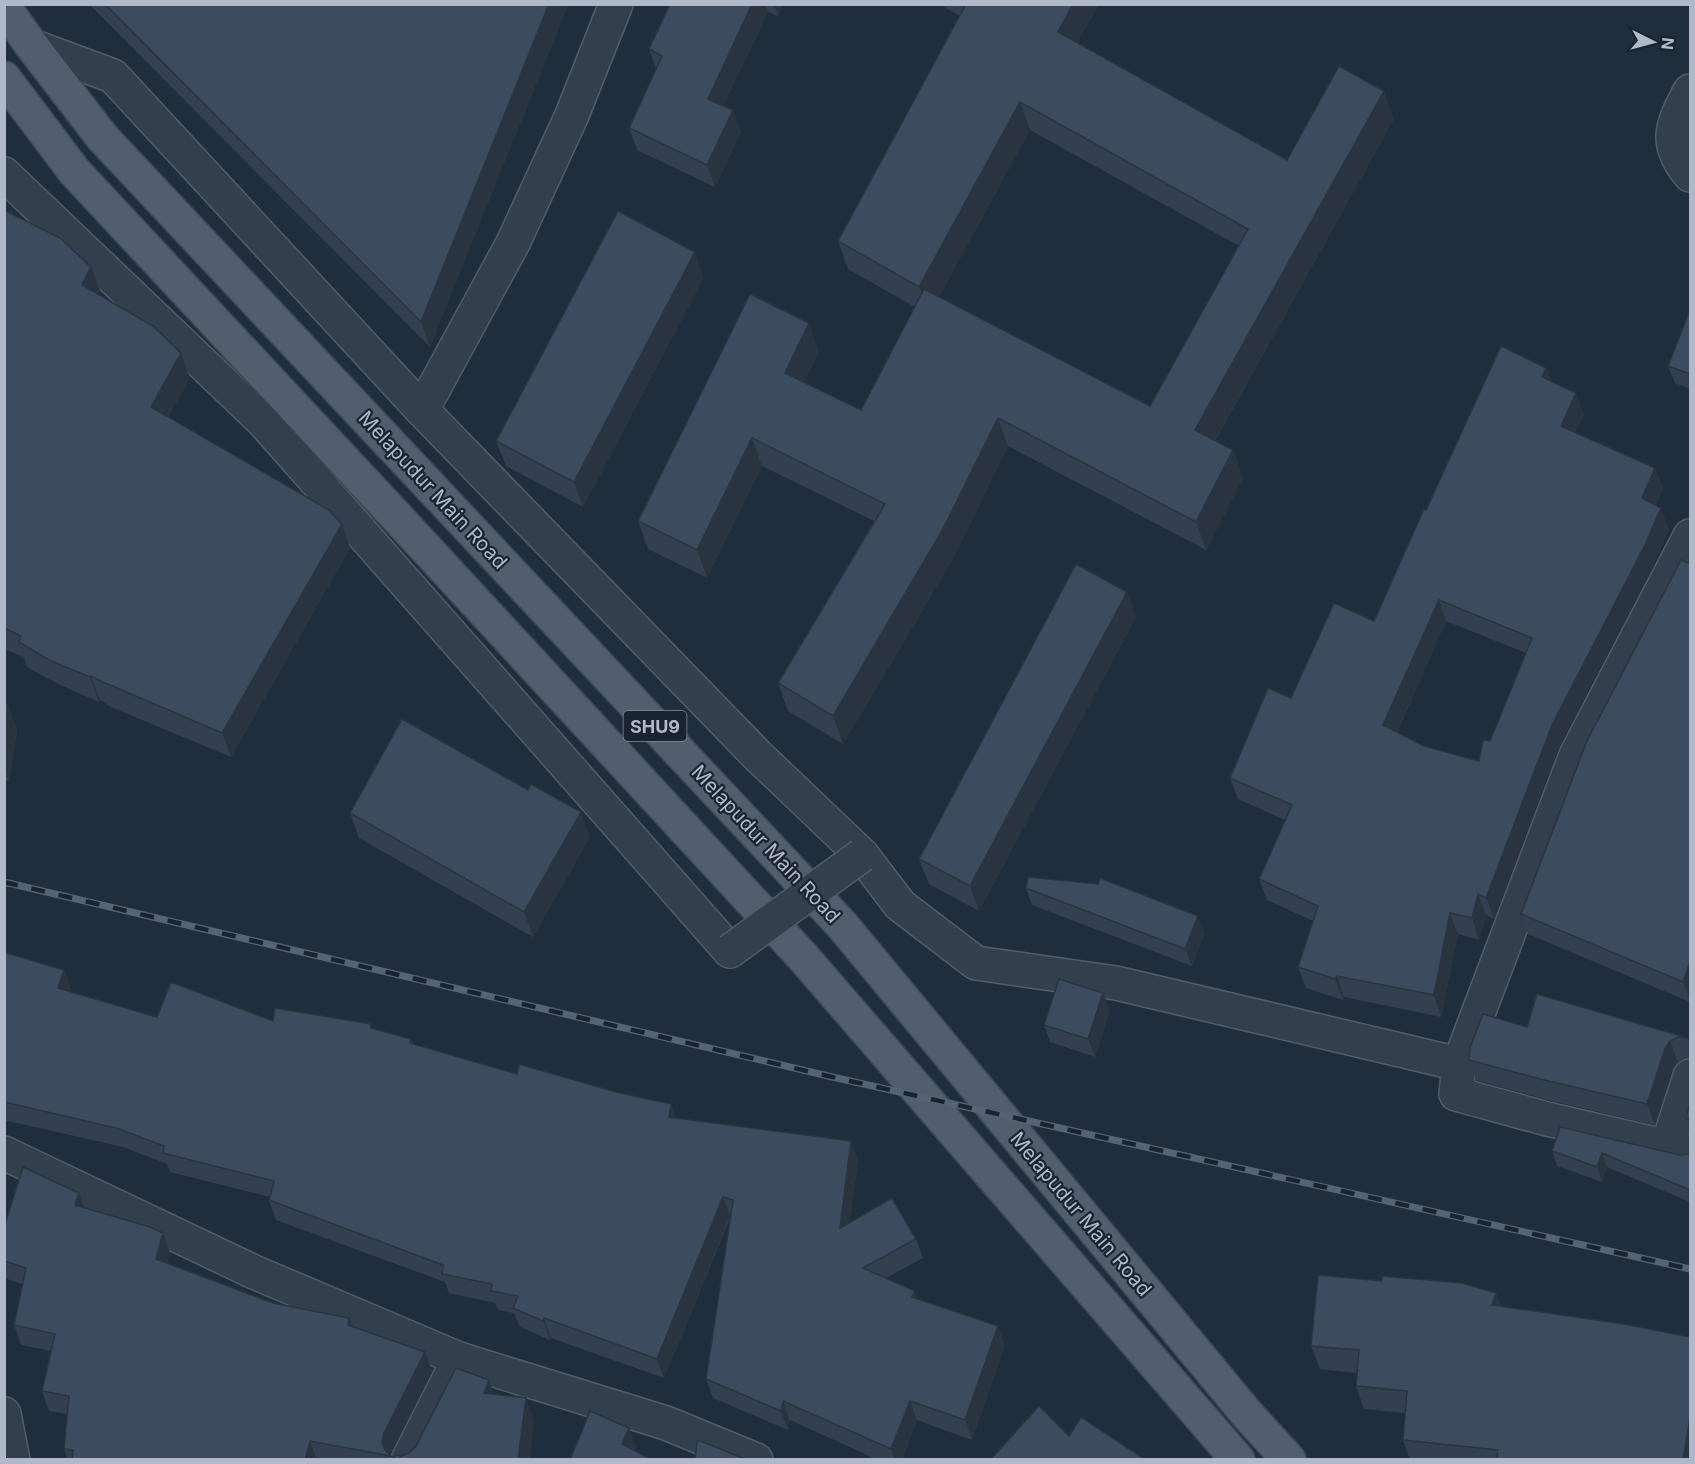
<svg xmlns="http://www.w3.org/2000/svg" width="1695" height="1464" font-family="Inter,sans-serif">
<style>
.lines{fill:none;stroke-linecap:round;stroke-linejoin:round}
.street-casing{stroke:#535c6a;stroke-width:36}
.primary-casing{stroke:#3e4856;stroke-width:36}
.street{stroke:#343f4d;stroke-width:33}
.primary{stroke:#525e6d;stroke-width:33}
.rail-casing{stroke:#566374;stroke-width:7}
.rail{stroke:#1a2431;stroke-width:4.5;stroke-dasharray:14;stroke-linecap:butt}
.street-bridge-casing{stroke:#535c6a;stroke-width:36;stroke-linecap:butt}
.street-bridge{stroke:#343f4d;stroke-width:33}
.wall{fill:#344050;fill-rule:evenodd}
.shaded-wall{fill:#2a3441}
.building{fill:#3c4b5d;stroke:#2a3441;stroke-width:1.5;fill-rule:evenodd}
.labels{text-anchor:middle;dominant-baseline:central;stroke-width:4.5;stroke-linejoin:round;paint-order:stroke}
.shield{fill:#1a2431;stroke:#838c9b;stroke-width:1.5}
.shield-label{font-size:18px;font-weight:bold;fill:#b0b9c9}
.street-label{font-size:20px;fill:#b0b9c9;stroke:#1a2431}
</style>
<rect width="100%" height="100%" fill="#202d3d"/>
<g class="lines">
<g class="street-casing">
<g id="street">
<polyline points="32,46 113,76 422,410 513,243 572,115 616,4"/>
<path d="M1690 91C1672 125 1663 143 1690 175"/>
<polyline points="4,174 264,422 730,951"/>
<polyline points="422,410 757,755 862,855 900,905 976,963 1116,983 1459,1064 1576,755 1690,536"/>
<polyline points="1459,1064 1456,1094 1547,1119 1690,1152"/>
<polyline points="1667,1147 1690,1076"/>
<polyline points="4,1153 254,1272 459,1359 666,1423 756,1460"/>
<polyline points="4,1414 13,1460"/>
<polyline points="408,1460 459,1359"/>
</g>
</g>
<g class="primary-casing">
<g id="primary">
<polyline points="4,7 32,46 102,137 842,925 1247,1414 1289,1460"/>
<polyline points="4,78 74,171 408,529 803,957 1238,1460"/>
</g>
</g>
<use href="#street" class="street"/>
<use href="#primary" class="primary"/>
<g class="rail-casing">
<polyline id="rail" points="4,882 828,1076 1690,1269"/>
</g>
<use href="#rail" class="rail"/>
<g class="street-bridge-casing">
<polyline id="street-bridge" points="730,951 862,855"/>
</g>
<use href="#street-bridge" class="street-bridge"/>
</g>
<g class="wall">
<polygon points="89,4 568,4 430,347"/>
<polygon points="670,4 783,4 778,16 768,12 723,106 741,132 715,187 637,150 629,128 656,69 649,49"/>
<path d="M939 4H1099L1077 43 1287 160 1394 119 1215 441 1233 450 1243 478 1206 550 1008 446 954 557 843 744 788 711 778 683 874 521 762 466 707 578 648 549 638 521 819 351 804 382 861 410 915 307 848 269 838 241 960 16ZM1030 130 1239 246 1150 406 939 297Z"/>
<polygon points="4,210 91,267 100,291 98,295 181,353 190,378 168,417 350,548 231,757 111,707 100,700 99,702 58,684 27,667 24,657 4,649"/>
<polygon points="704,277 583,507 506,466 496,441"/>
<polygon points="1690,310 1690,389 1675,383 1668,366"/>
<path d="M1546 368 1551 381 1584 414 1575 432 1655 468 1663 489 1656 505 1669 529 1653 566 1559 746 1494 919 1486 915 1479 940 1458 934 1441 1017 1344 997 1343 1000 1306 988 1298 967 1313 921 1267 900 1259 879 1285 820 1238 799 1230 778 1291 698 1374 621ZM1446 621 1526 653 1490 741 1479 761 1424 746 1397 732Z"/>
<polygon points="1690,563 1690,1002 1528,934 1521,914"/>
<polygon points="1136,617 979,911 929,884 919,859"/>
<polygon points="4,705 8,705 17,730 9,781 4,780"/>
<polygon points="350,813 590,837 533,937 359,838"/>
<polygon points="1026,888 1205,933 1192,966 1032,905"/>
<polygon points="4,952 64,970 71,989 70,991 157,1017 273,1021 373,1028 411,1039 413,1044 517,1074 616,1092 671,1104 676,1118 851,1141 858,1160 850,1222 916,1239 923,1258 886,1278 915,1291 917,1298 1005,1345 972,1440 917,1420 902,1460 878,1460 790,1420 788,1430 713,1398 706,1379 731,1216 664,1378 551,1338 550,1340 520,1327 514,1313 498,1310 495,1303 449,1293 445,1282 276,1220 269,1200 270,1197 170,1172 167,1164 123,1147 4,1120"/>
<polygon points="1110,1010 1095,1057 1050,1042 1044,1025"/>
<polygon points="1527,1027 1688,1038 1690,1045 1690,1058 1686,1058 1678,1062 1672,1070 1655,1125 1552,1101 1476,1080 1469,1060"/>
<polygon points="1690,1104 1690,1131 1686,1118"/>
<polygon points="1552,1151 1680,1155 1690,1154 1690,1202 1607,1167 1602,1182 1557,1166"/>
<polygon points="84,1208 170,1253 167,1263 273,1303 349,1318 352,1327 425,1352 432,1371 391,1452 390,1456 392,1460 68,1460 64,1449 67,1414 49,1411 42,1391 51,1351 21,1345 14,1325 22,1284 4,1278 4,1227"/>
<polygon points="1496,1293 1501,1306 1690,1460 1410,1460 1403,1440 1405,1413 1364,1409 1356,1386 1357,1373 1320,1369 1311,1346"/>
</g>
<g class="shaded-wall">
<polygon points="549,4 568,4 430,347 421,322"/>
<polygon points="752,4 765,4 768,12 716,121 708,99"/>
<polygon points="774,4 783,4 778,16"/>
<polygon points="1073,4 1099,4 1068,60 1058,32"/>
<polygon points="1384,91 1394,119 1205,458 1195,430"/>
<polygon points="1020,102 1030,130 929,315 919,287"/>
<polygon points="733,110 741,132 715,187 707,165"/>
<polygon points="695,252 704,277 583,507 574,482"/>
<polygon points="91,267 100,291 91,310 82,285"/>
<polygon points="809,323 819,351 795,401 785,373"/>
<polygon points="181,353 190,378 160,431 151,407"/>
<polygon points="1546,368 1554,389 1542,377"/>
<polygon points="1576,393 1584,414 1569,447 1561,426"/>
<polygon points="998,418 1008,446 954,557 843,744 833,716"/>
<polygon points="752,438 762,466 707,578 697,550"/>
<polygon points="1233,450 1243,478 1206,550 1196,522"/>
<polygon points="1655,468 1663,489 1649,520 1642,498"/>
<polygon points="1661,508 1669,529 1653,566 1559,746 1494,919 1486,898 1552,725"/>
<polygon points="342,524 350,548 231,757 222,733"/>
<polygon points="1127,592 1136,617 979,911 970,886"/>
<polygon points="1439,600 1446,621 1390,746 1383,725"/>
<polygon points="91,676 100,700 99,702 90,677"/>
<polygon points="8,705 17,730 9,781 4,768 4,728"/>
<polygon points="581,812 590,837 533,937 524,912"/>
<polygon points="1478,894 1486,915 1479,940 1472,918"/>
<polygon points="1450,913 1458,934 1441,1017 1434,995"/>
<polygon points="1198,916 1205,933 1192,966 1185,949"/>
<polygon points="1690,962 1690,1002 1683,982"/>
<polygon points="64,970 71,989 65,1007 58,988"/>
<polygon points="1337,976 1344,997 1343,1000 1335,979"/>
<polygon points="1103,993 1110,1010 1095,1057 1088,1039"/>
<polygon points="1670,1041 1678,1062 1672,1070 1655,1125 1647,1104 1665,1049"/>
<polygon points="671,1104 678,1123 669,1117"/>
<polygon points="851,1141 858,1160 847,1247 840,1228"/>
<polygon points="1602,1153 1607,1167 1602,1182 1597,1167"/>
<polygon points="79,1193 86,1213 75,1205"/>
<polygon points="723,1197 730,1216 664,1378 657,1359"/>
<polygon points="163,1233 170,1253 163,1278 156,1259"/>
<polygon points="915,1291 922,1310 912,1297"/>
<polygon points="1496,1293 1504,1316 1492,1305"/>
<polygon points="349,1318 356,1337 348,1325"/>
<polygon points="544,1318 551,1338 550,1340 543,1321"/>
<polygon points="998,1326 1005,1345 972,1440 965,1420"/>
<polygon points="425,1352 432,1371 391,1452 390,1456 387,1455 382,1442 384,1433"/>
<polygon points="489,1380 497,1403 484,1393"/>
<polygon points="526,1398 534,1421 530,1460 518,1460"/>
<polygon points="783,1401 790,1420 788,1430 781,1411"/>
<polygon points="910,1401 917,1420 902,1460 895,1460 891,1449"/>
<polygon points="1690,1417 1690,1460 1683,1460"/>
<polygon points="629,1428 636,1447 630,1460 622,1444"/>
<polygon points="310,1441 317,1460 305,1460"/>
</g>
<g class="building">
<polygon points="105,4 549,4 421,322"/>
<polygon points="670,4 752,4 708,99 733,110 707,165 629,128 662,56 649,49"/>
<polygon points="966,4 1073,4 1058,32 1287,160 1339,66 1384,91 1195,430 1233,450 1196,522 998,418 943,529 833,716 778,683 885,504 752,438 697,550 638,521 750,294 809,323 785,373 861,410 924,289 1150,406 1248,229 1020,102 919,287 838,241"/>
<polygon points="4,210 60,238 91,267 82,285 153,326 181,353 151,407 329,510 342,524 222,733 103,682 91,676 90,677 49,660 19,642 21,636 4,628"/>
<polygon points="618,211 695,252 574,482 496,441"/>
<polygon points="1690,310 1690,374 1668,366"/>
<path d="M1501 346 1546 368 1542 377 1576 393 1561 426 1655 468 1642 498 1661 508 1645 545 1552 725 1486 898 1478 894 1472 918 1450 913 1434 995 1337 976 1335 979 1298 967 1318 906 1259 879 1292 805 1230 778 1268 688 1291 698 1334 603 1374 621 1424 509 1426 510ZM1439 600 1532 638 1490 741 1483 740 1479 761 1424 746 1383 725Z"/>
<polygon points="1681,560 1690,563 1690,962 1683,982 1521,914 1586,743"/>
<polygon points="1076,564 1127,592 970,886 919,859"/>
<polygon points="4,705 8,705 4,728"/>
<polygon points="402,719 528,790 531,784 581,812 524,912 350,813"/>
<polygon points="1028,877 1098,884 1100,878 1198,916 1185,949 1026,888"/>
<polygon points="4,952 64,970 58,988 157,1017 171,982 273,1021 275,1008 371,1024 371,1028 411,1039 410,1043 517,1074 519,1064 616,1092 671,1104 669,1117 851,1141 840,1228 892,1198 916,1239 863,1268 915,1291 912,1297 998,1326 965,1420 910,1401 891,1449 783,1401 781,1411 706,1379 733,1200 723,1197 657,1359 544,1318 543,1321 513,1308 518,1296 491,1291 492,1284 442,1274 443,1265 269,1200 274,1181 163,1153 164,1146 116,1128 4,1102"/>
<polygon points="1059,979 1103,993 1088,1039 1044,1025"/>
<polygon points="1537,994 1688,1038 1678,1037 1670,1041 1665,1049 1647,1104 1544,1080 1469,1060 1470,1048 1483,1014 1527,1027"/>
<polygon points="1690,1104 1690,1120 1686,1118"/>
<polygon points="1560,1127 1680,1155 1690,1154 1690,1190 1602,1153 1597,1167 1552,1151"/>
<polygon points="23,1167 79,1193 75,1205 150,1227 163,1233 156,1259 273,1303 349,1318 348,1325 425,1352 384,1433 382,1442 385,1450 391,1456 310,1441 305,1460 72,1460 73,1450 64,1449 69,1396 42,1391 55,1334 14,1325 26,1268 4,1261 4,1227"/>
<polygon points="1318,1275 1382,1281 1382,1276 1462,1283 1496,1293 1492,1305 1624,1324 1690,1337 1690,1417 1683,1460 1497,1460 1498,1450 1403,1440 1407,1391 1356,1386 1359,1350 1311,1346"/>
<polygon points="456,1368 489,1380 484,1393 526,1398 518,1460 394,1460 395,1455 401,1456 409,1453 416,1446"/>
<polygon points="1039,1406 1069,1436 1081,1417 1146,1460 990,1460"/>
<polygon points="590,1411 629,1428 622,1444 652,1460 570,1460"/>
<polygon points="697,1441 701,1441 742,1458 749,1460 695,1460"/>
</g>
<g class="labels">
<rect class="shield" x="623.5" y="711" width="63" height="30" rx="4.5"/>
<g class="shield-label">
<text x="655" y="726">SHU9</text>
</g>
<g class="street-label">
<text transform="translate(433 490) rotate(47)">Melapudur Main Road</text>
<text transform="translate(766 844) rotate(47)">Melapudur Main Road</text>
<text transform="translate(1081 1214) rotate(50)">Melapudur Main Road</text>
</g>
</g>
<rect width="1695" height="1464" fill="none" stroke="#b0b9c9" stroke-width="12"/>
<g transform="translate(1653 42) rotate(96)" stroke="#1a2431" stroke-width="4.5" paint-order="stroke">
<path d="M0-4.5L10 22L0 15L-10 22Z" fill="#b0b9c9"/>
<text y="-9" font-size="16" font-weight="bold" text-anchor="middle" fill="#b0b9c9">N</text>
</g>
</svg>
